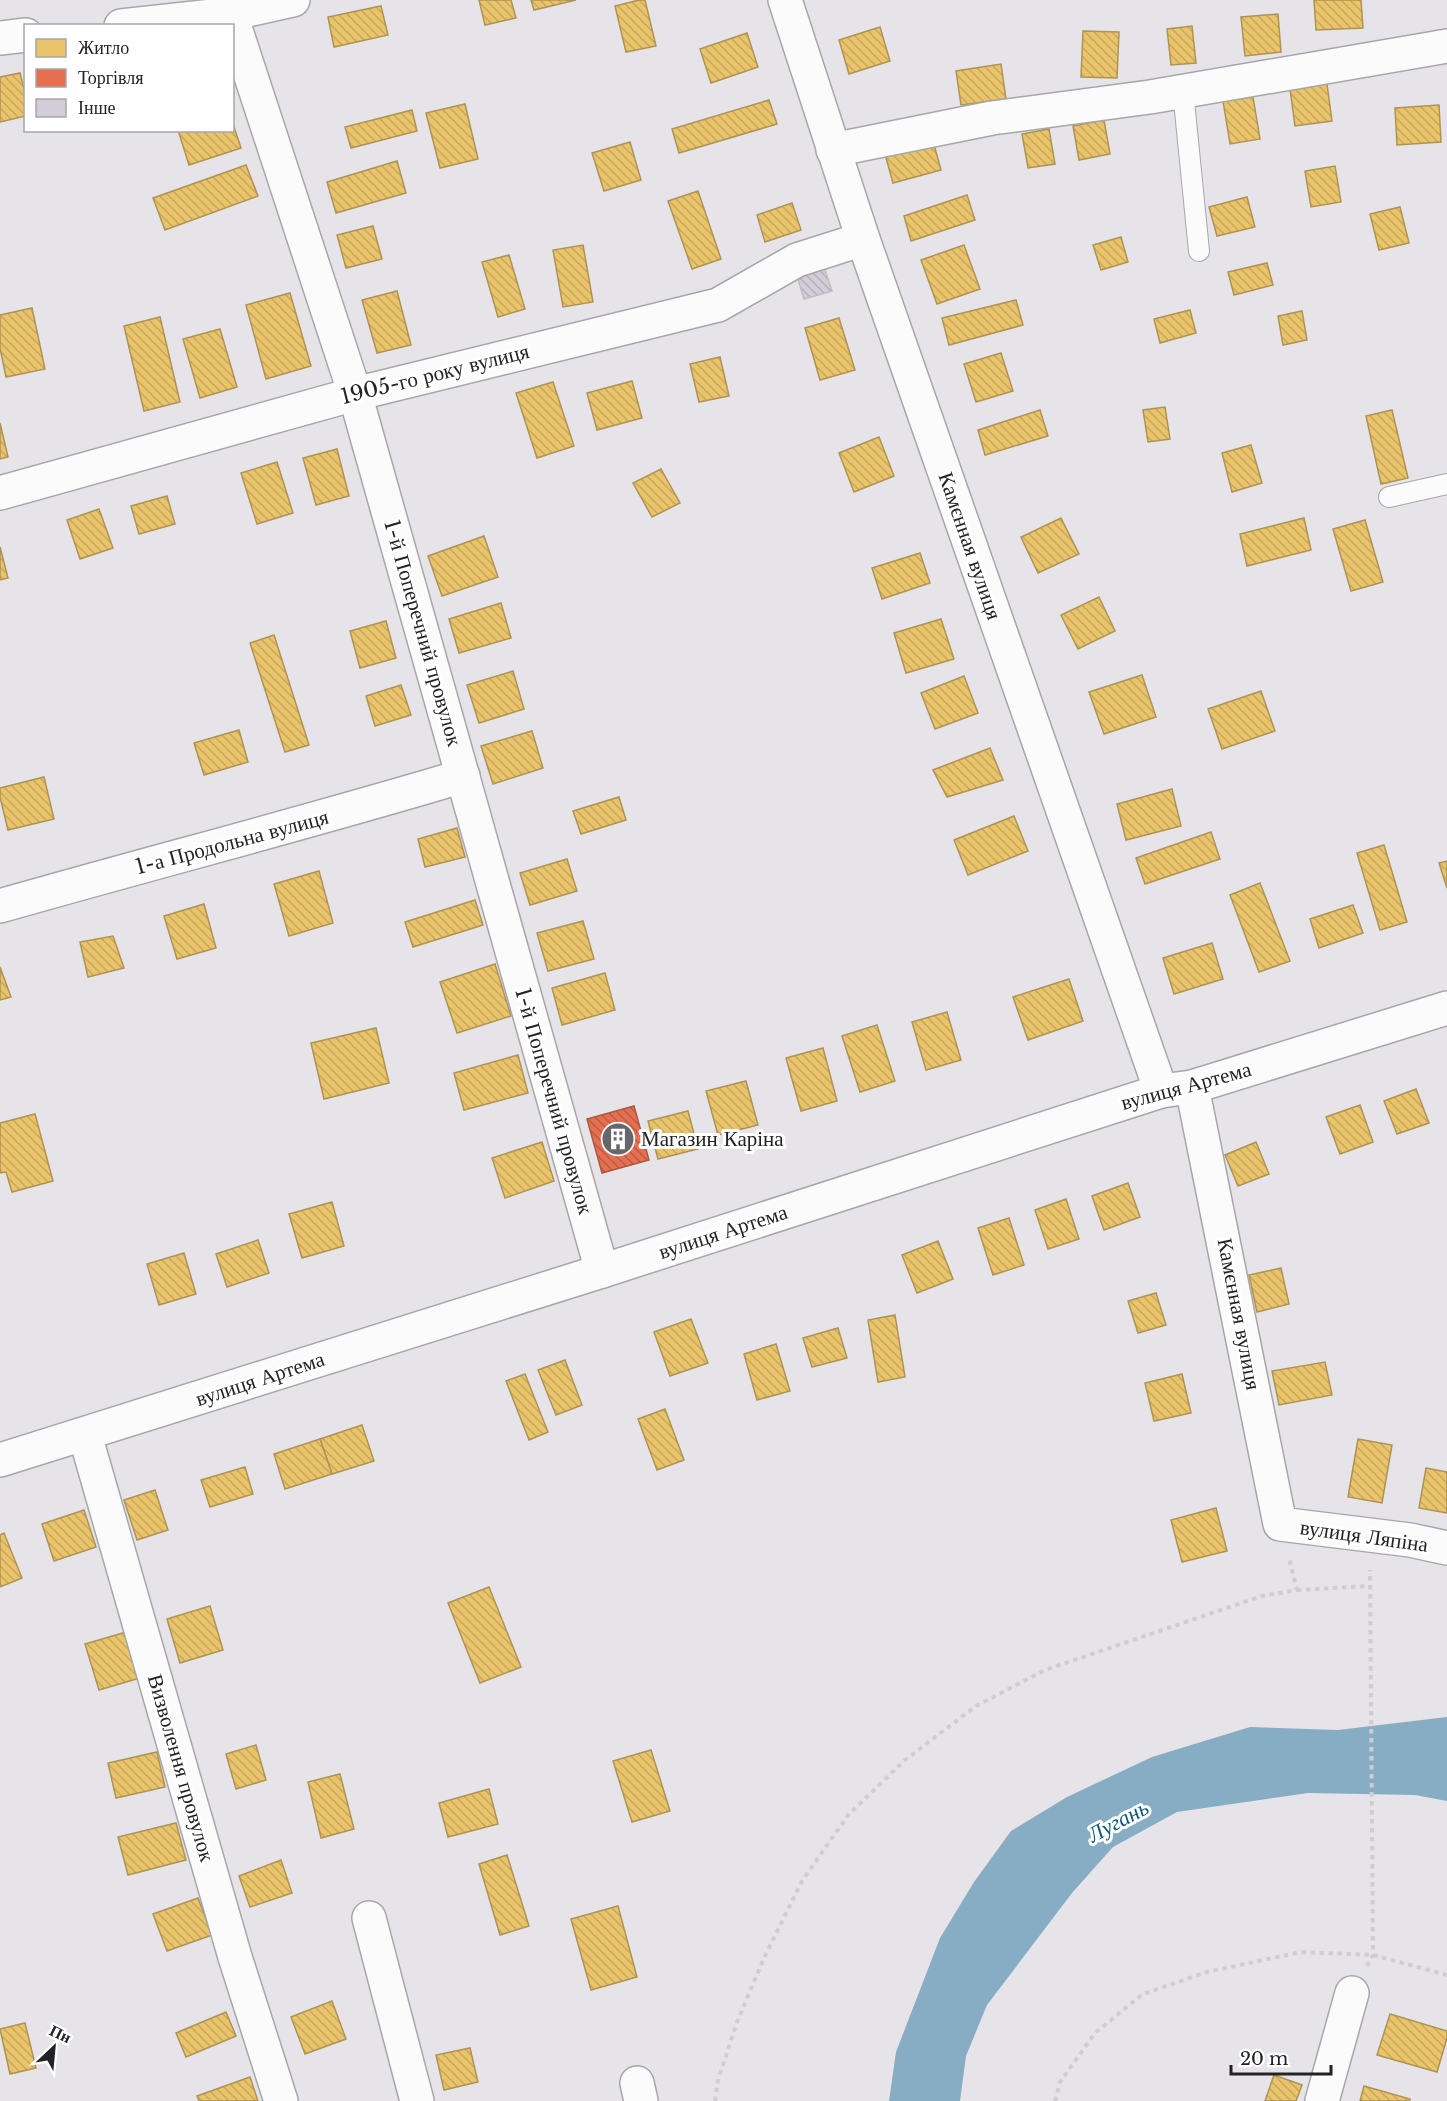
<svg xmlns="http://www.w3.org/2000/svg" width="1447" height="2101" font-family="'Libre Baskerville',serif">
<style>
.water{fill:#87adc4}
.homes{fill:url(#homes-back-hatch);stroke:#ae9355;stroke-width:1.5}
.shops{fill:url(#shops-back-hatch);stroke:#ac5844;stroke-width:1.5}
.building{fill:url(#building-back-hatch);stroke:#c0bec1;stroke-width:1.5}
.lines{fill:none;stroke-linecap:round;stroke-linejoin:round}
.service-casing{stroke:#a7a6a8;stroke-width:22}
.minor-casing{stroke:#a7a6a8;stroke-width:36}
.tertiary-casing{stroke:#a7a6a8;stroke-width:36}
.path{stroke:#cfcecf;stroke-width:4;stroke-dasharray:4.5 4.5;stroke-linecap:butt}
.service{stroke:#fbfbfc;stroke-width:20}
.minor{stroke:#fbfbfc;stroke-width:33}
.tertiary{stroke:#fbfbfc;stroke-width:33}
.labels{text-anchor:middle;dominant-baseline:central;stroke-width:6;stroke-linejoin:round;paint-order:stroke}
.street-label{font-size:21px;fill:#232224;stroke:#fff}
.poi-label{font-size:21px;fill:#232224;stroke:#fff;text-anchor:start}
.water-label{font-size:22px;font-style:italic;fill:#0e5877;stroke:#fff}
</style>
<defs>
<pattern id="homes-back-hatch" width="6" height="6" patternUnits="userSpaceOnUse" patternTransform="scale(1.5)"><rect width="6" height="6" fill="#e9c46a"/><path d="M-1 5l2 2M0 0l6 6M5-1l2 2" fill="none" stroke="#c8a85c"/></pattern>
<pattern id="shops-back-hatch" width="6" height="6" patternUnits="userSpaceOnUse" patternTransform="scale(1.5)"><rect width="6" height="6" fill="#e76f51"/><path d="M-1 5l2 2M0 0l6 6M5-1l2 2" fill="none" stroke="#bb5b43"/></pattern>
<pattern id="building-back-hatch" width="6" height="6" patternUnits="userSpaceOnUse" patternTransform="scale(1.5)"><rect width="6" height="6" fill="#d3cdd9"/><path d="M-1 5l2 2M0 0l6 6M5-1l2 2" fill="none" stroke="#b5b0ba"/></pattern>
</defs>
<rect width="100%" height="100%" fill="#e6e4e8"/>
<polygon class="water" points="1447,1717 1447,1801 1415,1795 1308,1793 1177,1812 1113,1847 1072,1893 987,2005 966,2056 960,2101 889,2101 896,2052 940,1938 974,1882 1011,1831 1067,1797 1152,1757 1250,1727 1338,1730"/>
<g class="homes">
<polygon points="479,0 511,0 516,18 485,25"/>
<polygon points="531,0 576,0 534,10"/>
<polygon points="639,0 645,0 656,46 626,52 615,6"/>
<polygon points="1314,0 1361,0 1363,28 1316,30"/>
<polygon points="381,6 388,35 334,47 328,17"/>
<polygon points="1278,14 1281,52 1245,56 1241,17"/>
<polygon points="1192,26 1196,63 1171,65 1167,29"/>
<polygon points="880,27 890,61 849,74 839,40"/>
<polygon points="1083,31 1119,32 1117,78 1081,77"/>
<polygon points="747,33 758,67 711,83 700,49"/>
<polygon points="1001,64 1006,99 961,105 956,71"/>
<polygon points="20,73 26,97 26,116 0,122 0,77"/>
<polygon points="1327,84 1332,121 1295,126 1290,89"/>
<polygon points="1253,97 1260,139 1230,144 1223,101"/>
<polygon points="769,100 777,124 679,153 672,129"/>
<polygon points="465,104 478,159 440,168 426,113"/>
<polygon points="1439,105 1441,142 1397,145 1395,108"/>
<polygon points="412,110 417,131 351,148 345,127"/>
<polygon points="1104,120 1110,154 1079,160 1073,126"/>
<polygon points="232,121 241,148 189,165 178,130 232,130"/>
<polygon points="1049,129 1055,164 1028,168 1022,134"/>
<polygon points="933,141 941,170 893,183 885,154"/>
<polygon points="630,142 641,180 604,191 592,153"/>
<polygon points="397,161 406,193 336,213 327,182"/>
<polygon points="246,165 258,196 165,230 153,198"/>
<polygon points="1335,166 1341,202 1311,207 1305,171"/>
<polygon points="698,191 721,259 692,269 668,201"/>
<polygon points="967,195 975,220 911,241 904,216"/>
<polygon points="1247,197 1255,227 1217,236 1209,207"/>
<polygon points="792,203 801,230 765,242 757,215"/>
<polygon points="1400,207 1409,243 1379,250 1370,214"/>
<polygon points="373,226 382,259 346,268 337,235"/>
<polygon points="1121,237 1128,262 1101,270 1093,245"/>
<polygon points="583,245 593,302 563,307 553,250"/>
<polygon points="964,245 980,289 937,304 921,260"/>
<polygon points="509,255 525,309 498,317 482,262"/>
<polygon points="1267,263 1273,285 1234,295 1228,272"/>
<polygon points="397,291 411,345 377,353 362,300"/>
<polygon points="290,293 311,366 266,379 246,305"/>
<polygon points="1016,300 1023,325 949,345 942,318"/>
<polygon points="32,308 45,369 6,377 0,348 0,315"/>
<polygon points="1190,310 1196,333 1160,343 1154,319"/>
<polygon points="1302,311 1307,340 1283,345 1278,316"/>
<polygon points="160,317 180,402 144,411 124,326"/>
<polygon points="839,318 855,370 820,380 805,328"/>
<polygon points="220,329 237,387 200,398 183,339"/>
<polygon points="1001,353 1013,391 976,402 964,364"/>
<polygon points="720,357 729,396 699,402 690,364"/>
<polygon points="632,381 642,418 597,430 587,393"/>
<polygon points="553,382 574,446 537,458 516,393"/>
<polygon points="1165,407 1170,439 1148,442 1143,410"/>
<polygon points="1040,410 1048,436 985,455 978,430"/>
<polygon points="1392,410 1408,478 1381,484 1366,416"/>
<polygon points="0,423 8,457 0,459"/>
<polygon points="879,437 894,476 854,492 839,453"/>
<polygon points="1251,445 1262,483 1232,492 1222,453"/>
<polygon points="337,449 349,496 316,505 303,458"/>
<polygon points="277,462 293,513 257,524 241,473"/>
<polygon points="661,469 680,503 652,517 633,483"/>
<polygon points="167,496 175,524 139,534 131,506"/>
<polygon points="99,509 113,548 80,559 67,520"/>
<polygon points="1061,518 1079,554 1038,573 1021,537"/>
<polygon points="1304,518 1311,550 1247,566 1240,534"/>
<polygon points="1365,520 1383,582 1351,591 1333,529"/>
<polygon points="484,536 498,577 442,596 428,556"/>
<polygon points="0,547 8,578 0,580"/>
<polygon points="920,553 930,583 882,599 872,568"/>
<polygon points="1099,597 1115,631 1078,649 1061,615"/>
<polygon points="501,603 511,638 459,653 449,619"/>
<polygon points="941,619 954,659 906,673 894,633"/>
<polygon points="386,621 396,658 360,668 350,631"/>
<polygon points="274,635 309,745 285,752 250,643"/>
<polygon points="513,671 524,709 479,723 467,685"/>
<polygon points="1142,675 1156,717 1104,734 1089,692"/>
<polygon points="964,676 978,713 935,729 921,693"/>
<polygon points="401,685 411,715 375,726 366,696"/>
<polygon points="1261,691 1275,731 1222,749 1208,709"/>
<polygon points="239,730 248,762 204,775 194,743"/>
<polygon points="532,731 543,768 493,784 481,746"/>
<polygon points="990,748 1003,780 947,797 933,770"/>
<polygon points="44,777 54,819 8,830 0,797 0,788"/>
<polygon points="1172,789 1181,826 1126,840 1117,804"/>
<polygon points="619,797 626,820 581,834 573,811"/>
<polygon points="1014,816 1028,851 968,875 954,840"/>
<polygon points="457,828 465,857 425,867 418,839"/>
<polygon points="1211,832 1220,859 1145,884 1136,858"/>
<polygon points="1384,845 1407,922 1380,930 1357,853"/>
<polygon points="567,859 577,891 530,905 520,873"/>
<polygon points="1447,861 1447,888 1439,863"/>
<polygon points="319,871 333,923 289,936 274,884"/>
<polygon points="1260,883 1290,961 1259,972 1230,895"/>
<polygon points="475,900 483,925 413,947 405,922"/>
<polygon points="204,904 216,948 177,959 164,916"/>
<polygon points="1353,905 1363,933 1319,948 1310,919"/>
<polygon points="583,921 594,959 548,971 537,933"/>
<polygon points="113,936 124,968 88,977 80,942"/>
<polygon points="1212,943 1223,979 1174,994 1163,958"/>
<polygon points="495,964 511,1016 457,1033 440,982"/>
<polygon points="0,967 11,997 0,1000"/>
<polygon points="605,973 615,1010 562,1025 552,988"/>
<polygon points="1069,979 1083,1021 1028,1040 1013,997"/>
<polygon points="947,1012 961,1060 926,1070 912,1022"/>
<polygon points="877,1025 895,1081 860,1092 842,1036"/>
<polygon points="376,1028 389,1083 324,1099 311,1043"/>
<polygon points="823,1048 837,1101 801,1111 786,1058"/>
<polygon points="518,1055 528,1093 464,1110 454,1073"/>
<polygon points="746,1081 758,1125 718,1135 706,1091"/>
<polygon points="1416,1089 1429,1123 1397,1134 1384,1101"/>
<polygon points="1360,1105 1373,1142 1340,1154 1326,1117"/>
<polygon points="688,1111 698,1149 658,1159 648,1121"/>
<polygon points="35,1114 53,1181 12,1192 6,1172 0,1173 0,1123"/>
<polygon points="542,1142 554,1181 505,1198 492,1158"/>
<polygon points="1256,1142 1269,1174 1238,1186 1225,1155"/>
<polygon points="1128,1183 1140,1217 1104,1230 1092,1196"/>
<polygon points="1066,1199 1079,1239 1048,1249 1035,1210"/>
<polygon points="332,1202 344,1246 302,1258 289,1214"/>
<polygon points="1009,1218 1024,1265 993,1275 978,1228"/>
<polygon points="258,1240 269,1273 227,1287 216,1254"/>
<polygon points="938,1241 953,1279 917,1293 902,1255"/>
<polygon points="184,1253 196,1294 159,1305 147,1264"/>
<polygon points="1281,1268 1289,1304 1257,1312 1249,1275"/>
<polygon points="1156,1293 1166,1325 1138,1333 1128,1301"/>
<polygon points="895,1315 905,1377 878,1382 868,1320"/>
<polygon points="691,1319 708,1363 670,1376 654,1332"/>
<polygon points="838,1328 847,1358 812,1367 803,1338"/>
<polygon points="776,1344 790,1391 757,1400 744,1354"/>
<polygon points="565,1360 582,1405 556,1415 538,1370"/>
<polygon points="1325,1362 1332,1395 1279,1405 1272,1371"/>
<polygon points="525,1374 548,1432 529,1440 506,1381"/>
<polygon points="1182,1374 1191,1413 1154,1421 1145,1383"/>
<polygon points="665,1409 684,1460 657,1470 638,1419"/>
<polygon points="362,1425 374,1461 332,1474 320,1439"/>
<polygon points="320,1439 332,1474 285,1489 274,1454"/>
<polygon points="1358,1439 1392,1445 1382,1503 1348,1497"/>
<polygon points="245,1467 253,1494 210,1507 201,1480"/>
<polygon points="1426,1468 1447,1472 1447,1513 1419,1508"/>
<polygon points="155,1490 168,1530 137,1540 124,1500"/>
<polygon points="1216,1508 1227,1551 1182,1562 1171,1520"/>
<polygon points="84,1510 96,1547 54,1561 42,1524"/>
<polygon points="4,1533 22,1578 0,1587 0,1535"/>
<polygon points="489,1587 521,1667 480,1683 448,1603"/>
<polygon points="210,1606 223,1650 180,1663 167,1619"/>
<polygon points="126,1632 140,1678 99,1690 85,1644"/>
<polygon points="256,1745 266,1780 236,1789 226,1754"/>
<polygon points="651,1750 670,1811 632,1822 613,1761"/>
<polygon points="157,1752 165,1787 116,1798 108,1763"/>
<polygon points="340,1774 354,1829 321,1838 308,1782"/>
<polygon points="489,1789 498,1824 448,1837 439,1803"/>
<polygon points="176,1823 186,1860 128,1875 118,1837"/>
<polygon points="507,1855 529,1926 500,1935 479,1864"/>
<polygon points="281,1860 292,1893 250,1907 239,1876"/>
<polygon points="198,1898 212,1935 167,1951 153,1914"/>
<polygon points="618,1906 637,1977 591,1990 571,1919"/>
<polygon points="332,2001 346,2039 305,2054 291,2017"/>
<polygon points="226,2012 236,2036 186,2057 176,2033"/>
<polygon points="1390,2014 1447,2031 1447,2038 1437,2072 1377,2055"/>
<polygon points="25,2023 36,2068 10,2074 0,2029"/>
<polygon points="470,2048 478,2082 444,2090 436,2055"/>
<polygon points="1274,2075 1302,2085 1296,2101 1265,2101"/>
<polygon points="250,2077 258,2101 199,2101 197,2096"/>
<polygon points="1364,2086 1410,2099 1410,2101 1360,2101"/>
</g>
<polygon class="shops" points="634,1106 649,1160 602,1173 587,1119"/>
<polygon class="building" points="824,267 832,291 804,299 797,276"/>
<g class="lines">
<g class="service-casing">
<g id="service">
<polyline points="1183,91 1199,251"/>
<polyline points="1389,497 1447,484"/>
</g>
</g>
<g class="minor-casing">
<g id="minor">
<polyline points="226,0 355,394 602,1271"/>
<polyline points="785,0 863,239 1161,1091"/>
<polyline points="121,26 230,14 293,0"/>
<polyline points="0,38 26,35"/>
<polyline points="833,150 992,118 1150,97 1447,46"/>
<polyline points="0,493 355,394 718,305 797,260 863,239"/>
<path d="M0 906C154 862 310 822 463 776"/>
<polyline points="1192,1087 1280,1524 1410,1540 1447,1548"/>
<polyline points="85,1435 235,1957 281,2101"/>
<polyline points="369,1918 417,2101"/>
<polyline points="637,2083 641,2101"/>
<polyline points="1322,2101 1352,1993"/>
</g>
</g>
<g class="tertiary-casing">
<polyline id="tertiary" points="0,1460 602,1271 1161,1091 1192,1087 1447,1008"/>
</g>
<g class="path">
<polyline points="1297,1590 1369,1586"/>
<polyline points="1367,1966 1373,1955 1370,1570"/>
<polyline points="715,2101 718,2080 737,2022 764,1958 802,1881 849,1814 905,1760 976,1706 1045,1670 1262,1596 1297,1590 1289,1558"/>
<polyline points="1055,2101 1060,2082 1095,2033 1143,1994 1207,1972 1301,1952 1373,1955 1447,1975"/>
</g>
<use href="#service" class="service"/>
<use href="#minor" class="minor"/>
<use href="#tertiary" class="tertiary"/>
</g>
<defs>
<g id="building-disc" transform="scale(1.725)"><circle r="9.5" fill="#676669" stroke="#fff"/><path d="M-4-6H4V6H1V3H-1V6H-4ZM-2.5-4.3h1.7v1.8h-1.7ZM.8-4.3h1.7v1.8H.8ZM-2.5-1h1.7V.8h-1.7ZM.8-1h1.7V.8H.8Z" fill="#fff"/></g>
</defs>
<g fill-rule="evenodd">
<use href="#building-disc" x="618" y="1139"/>
</g>
<g class="labels">
<g class="street-label">
<text transform="translate(435 374) rotate(-14)">1905-го року вулиця</text>
<text transform="translate(970 546) rotate(71)">Камєнная вулиця</text>
<text transform="translate(423 633) rotate(74)">1-й Поперечний провулок</text>
<text transform="translate(232 842) rotate(-15)">1-а Продольна вулиця</text>
<text transform="translate(1186 1086) rotate(-15)">вулиця Артема</text>
<text transform="translate(554 1101) rotate(74)">1-й Поперечний провулок</text>
<text transform="translate(723 1232) rotate(-18)">вулиця Артема</text>
<text transform="translate(1239 1314) rotate(79)">Камєнная вулиця</text>
<text transform="translate(260 1379) rotate(-18)">вулиця Артема</text>
<text transform="translate(1364 1536) rotate(8)">вулиця Ляпіна</text>
<text transform="translate(181 1768) rotate(74)">Визволення провулок</text>
</g>
<g class="poi-label">
<text x="641" y="1139">Магазин Каріна</text>
</g>
<g class="water-label">
<text transform="translate(1118 1821) rotate(-28)">Лугань</text>
</g>
</g>
<rect x="24" y="24" width="210" height="108" fill="#ffffff" stroke="#a7a7a7" stroke-width="1.5"/>
<rect x="36" y="39" width="30" height="18" fill="#e9c46a" stroke="#a7a7a7" stroke-width="1.5"/>
<text x="78" y="54" font-size="18" fill="#232224">Житло</text>
<rect x="36" y="69" width="30" height="18" fill="#e76f51" stroke="#a7a7a7" stroke-width="1.5"/>
<text x="78" y="84" font-size="18" fill="#232224">Торгівля</text>
<rect x="36" y="99" width="30" height="18" fill="#d3cdd9" stroke="#a7a7a7" stroke-width="1.5"/>
<text x="78" y="114" font-size="18" fill="#232224">Інше</text>
<g transform="translate(54 2047) rotate(26)" stroke="#ffffff" stroke-width="4.5" paint-order="stroke">
<path d="M0-4.5L10 22L0 15L-10 22Z" fill="#232224"/>
<text y="-9" font-size="16" font-weight="bold" text-anchor="middle" fill="#232224">Пн</text>
</g>
<path d="M1231 2065v9h100v-9" fill="none" stroke="#232224" stroke-width="3"/>
<text x="1240" y="2065" font-size="18" fill="#232224" stroke="#ffffff" stroke-width="4.5" paint-order="stroke">20 m</text>
</svg>
